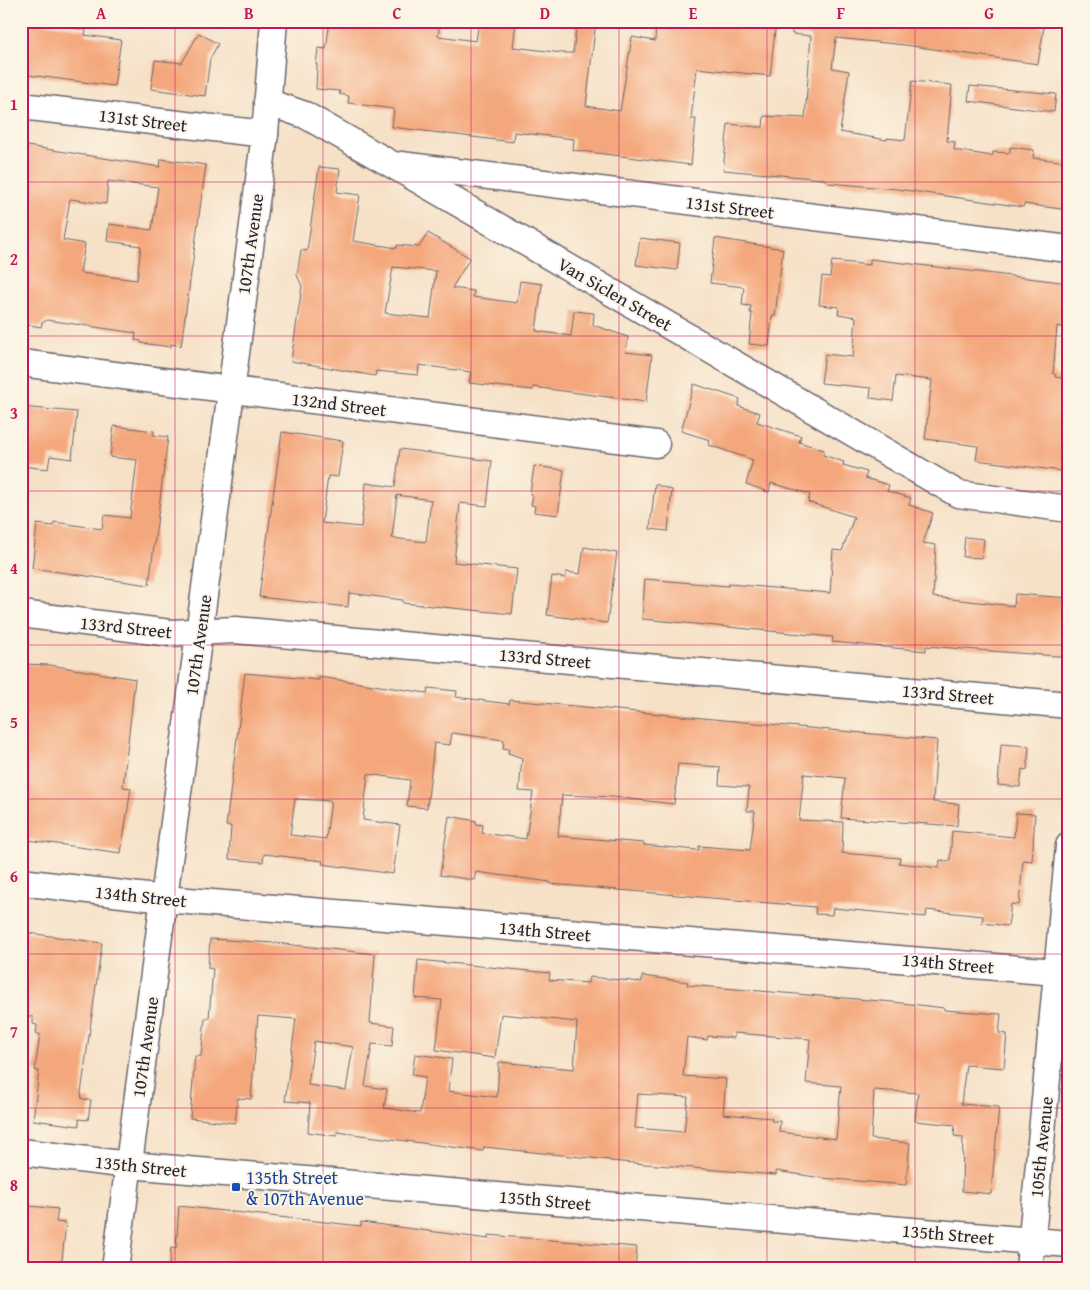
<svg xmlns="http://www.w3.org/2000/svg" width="1090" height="1290" font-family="'Gentium Book Plus',serif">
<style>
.building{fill:#f4a77c;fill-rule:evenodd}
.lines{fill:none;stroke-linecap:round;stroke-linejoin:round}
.street-casing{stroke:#6c656c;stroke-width:29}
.street{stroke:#fff;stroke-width:26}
.grid{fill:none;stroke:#c2185b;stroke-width:1;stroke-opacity:0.55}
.transit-dot{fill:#1a4fb4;stroke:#fcf5e5;stroke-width:2}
.labels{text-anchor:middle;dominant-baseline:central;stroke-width:4;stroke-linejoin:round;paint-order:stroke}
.street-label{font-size:18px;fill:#22223b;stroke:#fcf5e5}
.transit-label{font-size:18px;fill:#164399;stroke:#fcf5e5;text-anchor:start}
.neatline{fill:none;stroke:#c2185b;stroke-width:2}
.grid-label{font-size:16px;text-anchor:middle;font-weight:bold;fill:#c2185b}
</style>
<rect width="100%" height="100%" fill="#fcf5e5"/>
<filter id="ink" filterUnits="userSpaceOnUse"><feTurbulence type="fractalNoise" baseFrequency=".02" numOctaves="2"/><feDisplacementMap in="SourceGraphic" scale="10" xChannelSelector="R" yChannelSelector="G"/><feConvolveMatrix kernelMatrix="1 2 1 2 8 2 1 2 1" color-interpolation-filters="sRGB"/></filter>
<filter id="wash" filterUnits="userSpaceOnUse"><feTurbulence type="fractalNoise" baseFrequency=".0096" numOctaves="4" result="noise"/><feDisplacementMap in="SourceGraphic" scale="20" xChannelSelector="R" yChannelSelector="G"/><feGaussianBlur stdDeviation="1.12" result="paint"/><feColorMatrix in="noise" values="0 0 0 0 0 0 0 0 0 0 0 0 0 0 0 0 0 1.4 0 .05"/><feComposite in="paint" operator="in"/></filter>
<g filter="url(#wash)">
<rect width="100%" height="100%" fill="#f6e1c7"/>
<g id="blocks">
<g class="building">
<polygon points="330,21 440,21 438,36 476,41 479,21 516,22 513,47 563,53 573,53 577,21 596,21 586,106 620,111 632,37 655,41 656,21 776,21 770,76 697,68 691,119 696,119 691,165 573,150 574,139 514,132 513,142 392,127 394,109 348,103 349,96 339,94 340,91 316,89 317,65 316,65 318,48 326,49"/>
<polygon points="792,21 1040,21 1039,26 1044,27 1038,64 905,45 836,38 832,68 849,71 840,132 887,140 887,138 905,140 912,81 952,85 947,141 955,142 954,150 992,156 993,152 1010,153 1010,147 1034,150 1033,158 1069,162 1069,210 1024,204 1023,207 897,189 829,183 824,179 723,170 728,124 757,127 763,127 764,116 805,118 811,36 792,34"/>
<polygon points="21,22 69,26 69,27 86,30 85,35 121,40 114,86 21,74"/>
<polygon points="199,33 218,44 210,59 205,96 151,89 155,60 182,63"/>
<polygon points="970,86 1056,94 1054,112 968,101"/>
<path d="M21 145 160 167 161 159 206 165 181 346 171 344V347L141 343V341L135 340 136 333 47 320 42 323 41 327 24 324V319H21ZM108 181 158 187 152 230 109 224 107 241 141 246 137 280 80 273 85 244 63 240 70 199 106 204Z"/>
<path d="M319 167 340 169 337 192 360 195 353 241 397 248V245L419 247 428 233 470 258 452 288 474 291 473 297 517 303 520 281 542 284 536 331 571 336 574 311 594 313 593 325 628 337 626 352 652 355 646 402 533 387V390L469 383 471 372 419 365 418 375 376 371 375 376 291 361 302 286 297 275 301 250 307 251ZM393 267 436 271 430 318 385 313Z"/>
<polygon points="640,238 680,243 677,270 636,265"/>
<polygon points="715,238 783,249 775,316 772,316 769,346 749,344 752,313 750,313 751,306 742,305 744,287 710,283"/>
<polygon points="870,259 1069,283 1069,328 1057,326 1053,374 1056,375 1055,377 1069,379 1069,472 976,460 978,446 925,439 932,380 896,376 893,401 870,398 871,388 821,383 825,354 853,357 856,317 838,314 839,307 819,305 822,276 830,277 832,261 870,265"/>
<polygon points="694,384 740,399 738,406 760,413 757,422 801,436 799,442 824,450 823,455 844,462 843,465 867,472 865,478 889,485 887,491 911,498 909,505 933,513 923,543 936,545 933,597 1014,606 1015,594 1069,598 1069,657 926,646 926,651 832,642 833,637 642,619 645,579 728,586 729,584 830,593 833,550 842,551 854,517 808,502 810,494 771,483 769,492 746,484 753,460 709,445 710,440 681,431"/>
<polygon points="21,407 77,412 72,459 50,456 48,469 21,466"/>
<polygon points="114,426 154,431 153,435 168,437 149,585 32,568 37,524 53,526 54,522 102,529 104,515 130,518 137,460 110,457"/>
<path d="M282 432 343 441 338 477 328 476 322 523 361 527 366 483 395 487 400 449 492 461 487 506 460 503 454 562 517 569 512 614 403 603V600L349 593 348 607 259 597ZM397 495 431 500 426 542 392 538Z"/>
<polygon points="534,466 564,470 558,515 534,512 535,506 531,505 533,495 530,494"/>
<polygon points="655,484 672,490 668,531 650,529"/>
<polygon points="965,537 984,539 982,558 963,557"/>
<polygon points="584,547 617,553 607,623 547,615 552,576 565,578 566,572 580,574"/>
<polygon points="21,664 50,665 135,679 123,787 131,788 121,853 21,839"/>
<path d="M245 673 319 680V677L427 693 428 688 457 691 456 697 509 704 510 700 937 740 933 802 959 804 957 826 841 818 845 778 804 774 799 820 843 822 842 853 900 858 899 863 939 868 940 860 950 861 952 831 1014 837 1016 813 1035 814 1032 861 1023 860 1019 905 1011 904 1008 926 982 923 983 916 927 910 926 917 833 908 832 915 815 914 816 907 550 884V882L476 872 474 880 440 875 449 816 476 821V824L483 825 482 833 526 839 533 792 519 791 522 758 508 753 509 749 503 748 504 740 452 733 450 745 434 743 427 808 407 806 410 780 368 774 363 820 400 825 393 874 322 864 323 861 264 854 263 862 229 859 231 826H226ZM678 764 720 767 719 785 749 787 747 811H755L750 850 699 846V850H696L644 845V843L558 836 562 795 613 797 674 804ZM295 799 331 801 326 839 290 835Z"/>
<polygon points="1001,744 1029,746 1027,770 1022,769 1020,787 998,785"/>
<polygon points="21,932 102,943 81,1093 82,1099 91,1100 88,1120 79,1119 79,1126 33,1120 39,1071 35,1070 40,1034 36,1034 37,1025 33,1024 33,1017 21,1016"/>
<path d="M210 939 275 943 375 954 370 1023 394 1026 392 1046 372 1044 365 1086 387 1089 384 1108 420 1113 425 1077 412 1075 415 1054 452 1059 448 1091 497 1097 499 1062 574 1069 577 1022 501 1014 495 1058 436 1050 442 1000 415 998 418 960 550 973 549 980 588 983 589 977 642 982V976L688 982 687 985 893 1002 944 1008V1010L1001 1014 999 1033 1007 1034 1004 1068 966 1065 961 1104 999 1107 991 1194 962 1191 963 1137 954 1136 955 1125 915 1121 918 1093 874 1090 871 1139 910 1143 906 1185 822 1178 776 1171V1175L610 1161V1160L484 1147 483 1151 337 1132V1136L308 1132 310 1103 285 1101 296 1019 258 1016 251 1099 238 1098 235 1123 190 1118 195 1056H201L205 1018H209L213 969 208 968ZM734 1033 810 1039 806 1083 841 1086 836 1139 779 1132 780 1121H771L772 1118 723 1114 726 1079 683 1076 687 1037 707 1040 708 1036 734 1038ZM314 1041 353 1047 346 1090 308 1085ZM638 1094 688 1097 684 1132 635 1128Z"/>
<polygon points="21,1205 58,1209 56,1222 66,1223 61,1269 21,1269"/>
<polygon points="179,1206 361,1226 361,1222 488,1239 488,1235 637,1247 635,1269 336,1269 303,1264 299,1265 299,1269 194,1269 169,1266 171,1248 176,1249"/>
</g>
</g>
</g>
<g filter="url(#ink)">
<use href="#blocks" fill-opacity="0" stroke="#6c656c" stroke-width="1"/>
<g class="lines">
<g class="street-casing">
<g id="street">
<polyline points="267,102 305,115 391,164 958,494 1069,509"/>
<polyline points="21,106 265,134"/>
<polyline points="401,165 1069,249"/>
<polyline points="21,363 656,444"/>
<polyline points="21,614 170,633 236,630 1069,705"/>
<polyline points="21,882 164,899 1069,973"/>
<polyline points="21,1152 129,1165 1069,1244"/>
<polyline points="115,1269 265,134 274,21"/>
<polyline points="1029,1269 1069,846"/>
</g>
</g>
<use href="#street" class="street"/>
</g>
</g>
<path class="grid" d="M175 21V1269M323 21V1269M471 21V1269M619 21V1269M767 21V1269M915 21V1269M21 182H1069M21 336H1069M21 491H1069M21 645H1069M21 799H1069M21 954H1069M21 1108H1069"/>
<rect class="transit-dot" x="231" y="1182" width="10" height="10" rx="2.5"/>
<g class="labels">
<g class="street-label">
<text transform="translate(143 120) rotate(7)">131st Street</text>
<text transform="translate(730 207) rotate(7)">131st Street</text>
<text transform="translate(250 244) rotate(-82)">107th Avenue</text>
<text transform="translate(615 294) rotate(30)">Van Siclen Street</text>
<text transform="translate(339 404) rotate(7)">132nd Street</text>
<text transform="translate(126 627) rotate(6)">133rd Street</text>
<text transform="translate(198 645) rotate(-82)">107th Avenue</text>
<text transform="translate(545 658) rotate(5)">133rd Street</text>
<text transform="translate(948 694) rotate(5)">133rd Street</text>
<text transform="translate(141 896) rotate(6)">134th Street</text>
<text transform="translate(545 931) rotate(5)">134th Street</text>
<text transform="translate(948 963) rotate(5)">134th Street</text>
<text transform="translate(145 1047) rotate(-82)">107th Avenue</text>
<text transform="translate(1041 1147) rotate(-84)">105th Avenue</text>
<text transform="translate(141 1166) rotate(6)">135th Street</text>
<text transform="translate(545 1200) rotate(5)">135th Street</text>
<text transform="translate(948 1234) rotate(5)">135th Street</text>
</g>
<g class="transit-label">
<text x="246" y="1177">135th Street<tspan x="246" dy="21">&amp; 107th Avenue</tspan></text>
</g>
</g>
<rect width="1090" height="1290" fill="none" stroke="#fcf5e5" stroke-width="55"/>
<rect x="28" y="28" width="1034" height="1234" class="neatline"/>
<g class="grid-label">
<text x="101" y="19">A</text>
<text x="249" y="19">B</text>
<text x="397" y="19">C</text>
<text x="545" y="19">D</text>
<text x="693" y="19">E</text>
<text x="841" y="19">F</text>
<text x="989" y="19">G</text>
<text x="14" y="110">1</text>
<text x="14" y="265">2</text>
<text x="14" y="419">3</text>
<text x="14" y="574">4</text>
<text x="14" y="728">5</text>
<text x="14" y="882">6</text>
<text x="14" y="1037">7</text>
<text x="14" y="1191">8</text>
</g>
</svg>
